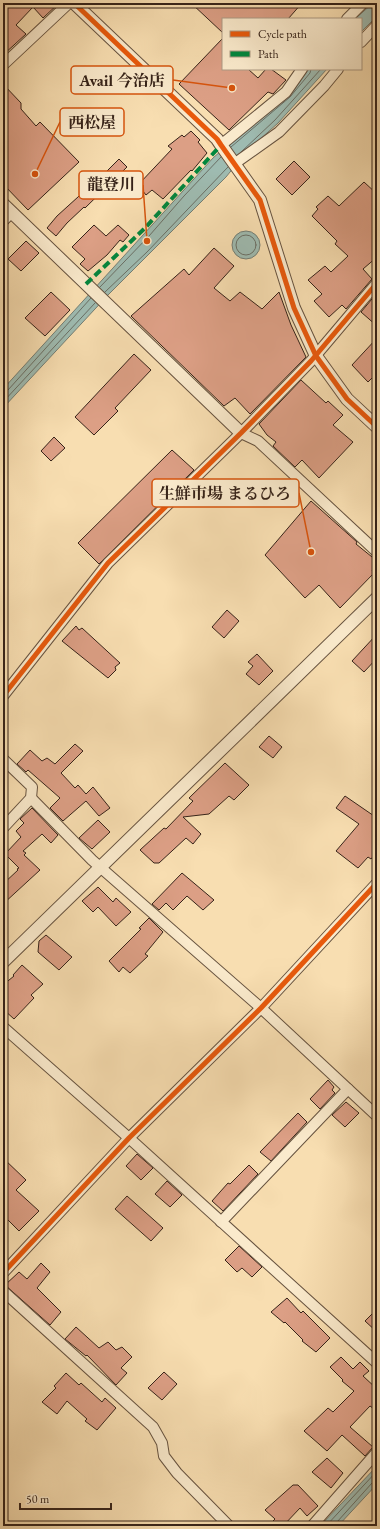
<svg xmlns="http://www.w3.org/2000/svg" width="380" height="1529" font-family="'EB Garamond','Noto Serif JP',serif">
<style>
.water{fill:#9ebbb1;stroke:#747e74}
.lines{fill:none;stroke-linecap:round;stroke-linejoin:round}
.shore{stroke:#6a6f65;stroke-width:1}
.building{fill:#dc9f85;stroke:#362319}
.minor-casing{stroke:#66523f;stroke-width:12}
.tertiary-casing{stroke:#66523f;stroke-width:14}
.minor{stroke:#faeacc;stroke-width:10}
.tertiary{stroke:#faeacc;stroke-width:12}
.quiet{stroke:#00873e;stroke-width:4;stroke-dasharray:8 4;stroke-linecap:butt}
.cycleway-casing{stroke:#faeacc;stroke-width:8}
.cycleway{stroke:#e8590c;stroke-width:5}
.leader{fill:none;stroke:#d6540d;stroke-width:1.5}
.callout-dot{fill:#d6540d;stroke:#faeacc;stroke-width:1.5}
.callout{fill:#faeacc;stroke:#d6540d;stroke-width:1.5}
.callout-label{font-size:16px;text-anchor:middle;font-weight:bold;fill:#362319}
</style>
<rect width="100%" height="100%" fill="#f8deb1"/>
<filter id="stains"><feTurbulence type="fractalNoise" baseFrequency=".005" numOctaves="4"/><feColorMatrix values="0 0 0 0 .2 0 0 0 0 .09 0 0 0 0 .02 0 0 0 .5 -.17"/></filter>
<radialGradient id="worn" r=".72"><stop offset=".6" stop-color="#630" stop-opacity="0"/><stop offset="1" stop-color="#630" stop-opacity=".3"/></radialGradient>
<g class="water">
<polygon points="373,3 377,3 377,16 361,32 361,19 355,19"/>
<polygon points="309,69 327,69 278,123 247,151 226,177 108,295 3,408 3,389 213,158 297,84"/>
<circle cx="246" cy="245" r="14"/>
<polygon points="377,1466 377,1484 338,1526 320,1526"/>
</g>
<g class="lines">
<g class="shore">
<polyline points="231,147 290,97 310,73 311,69"/>
<polyline points="241,152 275,120 321,69"/>
<circle cx="246" cy="245" r="10"/>
<polyline points="100,287 149,236 184,196 221,157"/>
<polyline points="105,292 147,252 228,167"/>
<polyline points="3,391 8,390 91,298"/>
<polyline points="3,402 95,303"/>
<polyline points="326,1526 377,1471"/>
<polyline points="336,1526 337,1522 372,1483 377,1482"/>
</g>
</g>
<g class="building">
<polygon points="12,3 59,3 43,18 33,7 16,25 26,34 3,55 3,11"/>
<polygon points="191,3 302,3 288,19 223,19 223,33"/>
<polygon points="223,38 223,69 248,69 258,78 266,69 271,69 286,80 273,94 268,92 229,130 179,84"/>
<polygon points="3,84 21,103 21,109 36,126 40,122 79,162 28,210 3,184"/>
<polygon points="191,131 200,140 198,142 207,153 192,171 191,170 163,199 152,190 146,195 138,185 172,149 168,146 182,135 184,137"/>
<polygon points="119,159 127,167 85,208 84,207 67,223 56,236 47,228 57,216 89,187 90,188"/>
<polygon points="294,161 310,177 292,195 276,179"/>
<polygon points="364,182 377,194 377,257 363,269 372,279 346,309 342,305 329,317 314,301 322,294 308,280 325,266 331,272 348,256 335,244 337,241 312,216 318,209 316,207 328,196 339,206"/>
<polygon points="94,225 106,236 118,225 129,235 123,242 120,240 107,255 88,271 80,264 85,259 72,247"/>
<polygon points="26,241 39,253 21,271 8,259"/>
<polygon points="214,248 234,266 214,288 230,301 240,292 262,309 279,292 291,325 306,357 250,414 235,398 224,406 131,316 184,269 189,275"/>
<polygon points="51,292 70,310 45,336 25,318"/>
<polygon points="377,293 377,326 361,312"/>
<polygon points="377,338 377,364 374,367 377,373 368,382 352,365"/>
<polygon points="134,354 151,370 115,408 118,411 94,435 75,417"/>
<polygon points="301,380 326,403 328,401 343,415 333,425 353,442 319,478 302,460 295,467 273,446 276,442 267,435 259,424"/>
<polygon points="54,437 65,448 51,461 41,451"/>
<polygon points="172,450 194,470 99,564 78,543"/>
<polygon points="311,501 357,542 356,544 377,561 377,566 372,570 374,573 340,608 319,585 305,598 265,555"/>
<polygon points="227,610 239,621 224,638 212,627"/>
<polygon points="76,626 79,630 82,628 120,663 115,667 116,670 108,678 62,641"/>
<polygon points="377,634 377,658 364,672 352,661"/>
<polygon points="257,654 273,671 259,685 246,674 253,666 248,662"/>
<polygon points="269,736 282,747 273,758 259,747"/>
<polygon points="75,744 83,751 61,773 75,788 78,785 86,794 93,787 110,808 99,816 86,801 63,821 50,808 60,798 28,770 26,772 17,764 30,750 42,761 47,758 55,764"/>
<polygon points="225,763 249,785 234,800 229,796 209,814 183,817 201,834 193,844 186,838 159,863 154,863 140,850 164,828 166,829 193,801 189,798"/>
<polygon points="345,796 377,818 377,852 371,859 368,857 358,868 336,851 359,824 336,808"/>
<polygon points="32,808 58,835 51,843 42,834 23,851 26,853 24,855 40,870 3,904 3,884 18,870 17,869 19,868 5,854 21,837 16,831 24,823 20,819"/>
<polygon points="98,820 110,832 92,849 79,838"/>
<polygon points="182,873 214,900 203,910 187,896 173,910 166,903 159,910 152,904"/>
<polygon points="98,887 113,902 116,898 131,912 116,926 98,907 93,912 82,901"/>
<polygon points="149,918 163,932 145,954 148,956 130,973 123,967 119,972 109,961 141,929 139,928"/>
<polygon points="46,935 72,957 59,970 38,952 39,941"/>
<polygon points="22,965 43,984 31,995 34,998 14,1019 3,1009 3,985 14,976 13,975"/>
<polygon points="328,1080 334,1087 332,1090 335,1093 320,1109 310,1099"/>
<polygon points="346,1102 359,1113 345,1127 332,1115"/>
<polygon points="298,1113 307,1122 271,1161 260,1152"/>
<polygon points="137,1154 153,1168 141,1180 126,1166"/>
<polygon points="3,1158 26,1180 16,1190 39,1211 19,1231 3,1215"/>
<polygon points="249,1165 258,1174 223,1211 212,1201 228,1183 230,1184"/>
<polygon points="167,1181 182,1195 170,1207 155,1194"/>
<polygon points="127,1196 163,1228 151,1241 115,1209"/>
<polygon points="239,1246 262,1267 252,1277 242,1268 237,1272 225,1260"/>
<polygon points="41,1263 50,1272 37,1288 61,1312 50,1325 5,1285 19,1272 27,1279"/>
<polygon points="287,1298 301,1313 303,1311 330,1338 316,1352 302,1341 303,1340 285,1322 284,1323 271,1312"/>
<polygon points="377,1309 377,1332 365,1321"/>
<polygon points="76,1327 99,1348 108,1342 116,1350 122,1347 132,1357 121,1368 127,1373 116,1385 87,1355 86,1356 65,1339"/>
<polygon points="341,1357 353,1369 360,1362 369,1371 363,1376 377,1389 377,1411 370,1406 350,1427 373,1447 365,1456 342,1435 327,1451 304,1431 328,1408 333,1412 354,1391 342,1381 343,1380 330,1367"/>
<polygon points="164,1372 177,1384 162,1400 148,1388"/>
<polygon points="66,1373 79,1385 81,1383 102,1402 105,1398 116,1408 97,1430 85,1421 87,1419 67,1401 57,1414 42,1402 56,1388 54,1386"/>
<polygon points="327,1458 343,1473 331,1488 312,1472"/>
<polygon points="293,1485 298,1485 318,1506 307,1516 300,1508 283,1526 268,1526 275,1519 265,1510"/>
</g>
<g class="lines">
<g class="minor-casing">
<g id="minor">
<polyline points="347,19 363,3"/>
<polyline points="361,42 377,25"/>
<polyline points="3,65 69,3"/>
<polyline points="221,145 286,92 302,69"/>
<polyline points="234,164 279,132 324,86 338,69"/>
<polyline points="3,221 12,212"/>
<polyline points="241,433 258,441 377,552"/>
<polyline points="3,696 108,563 241,433 311,361 377,283"/>
<polyline points="3,759 32,787 31,798 3,828"/>
<polyline points="31,798 92,860 261,1008 377,1116"/>
<polyline points="3,1027 129,1138 377,1363"/>
<polyline points="221,1222 348,1089"/>
<polyline points="3,1273 129,1138 261,1008 377,883"/>
<polyline points="3,1291 153,1427 162,1443 164,1456 177,1473 229,1526"/>
<polyline points="312,1526 377,1452"/>
</g>
</g>
<g class="tertiary-casing">
<g id="tertiary">
<polyline points="74,3 217,139 221,145 260,200 294,308 316,356 347,399 377,427"/>
<polyline points="3,204 241,433"/>
<polyline points="3,962 377,598"/>
</g>
</g>
<use href="#minor" class="minor"/>
<use href="#tertiary" class="tertiary"/>
<polyline class="quiet" points="86,284 145,228 221,145"/>
<g class="cycleway-casing">
<g id="cycleway">
<polyline points="74,3 217,139 221,145 260,200 294,308 316,356 347,399 377,427"/>
<polyline points="3,696 108,563 241,433 311,361 377,283"/>
<polyline points="3,1273 129,1138 261,1008 377,883"/>
</g>
</g>
<use href="#cycleway" class="cycleway"/>
</g>
<path class="leader" d="M232 88L173 80M35 174L60 122M147 241L143 185M311 552L299 493"/>
<g class="callout-dot">
<circle cx="232" cy="88" r="4"/>
<circle cx="35" cy="174" r="4"/>
<circle cx="147" cy="241" r="4"/>
<circle cx="311" cy="552" r="4"/>
</g>
<g class="callout">
<rect x="71" y="66" width="102" height="28" rx="4"/>
<rect x="60" y="108" width="64" height="28" rx="4"/>
<rect x="79" y="171" width="64" height="28" rx="4"/>
<rect x="152" y="479" width="147" height="28" rx="4"/>
</g>
<g class="callout-label">
<text x="122" y="86">Avail 今治店</text>
<text x="92" y="128">西松屋</text>
<text x="111" y="190">龍登川</text>
<text x="225" y="499">生鮮市場 まるひろ</text>
</g>
<rect width="380" height="1529" fill="none" stroke="#f8deb1" stroke-width="16"/>
<rect x="4" y="4" width="372" height="1521" fill="none" stroke="#362319" stroke-width="2"/>
<rect x="8" y="8" width="364" height="1513" fill="none" stroke="#362319"/>
<rect x="222" y="18" width="140" height="52" fill="#faeacc" stroke="#ac9a84"/>
<rect x="230" y="31" width="20" height="6" fill="#e8590c" stroke="#ac9a84"/>
<text x="258" y="38" font-size="12" fill="#362319">Cycle path</text>
<rect x="230" y="51" width="20" height="6" fill="#00873e" stroke="#ac9a84"/>
<text x="258" y="58" font-size="12" fill="#362319">Path</text>
<path d="M20 1503v6h91v-6" fill="none" stroke="#362319" stroke-width="2"/>
<text x="26" y="1503" font-size="12" fill="#362319" stroke="#faeacc" stroke-width="3" paint-order="stroke">50 m</text>
<rect width="100%" height="100%" filter="url(#stains)"/>
<rect width="100%" height="100%" fill="url(#worn)"/>
</svg>
